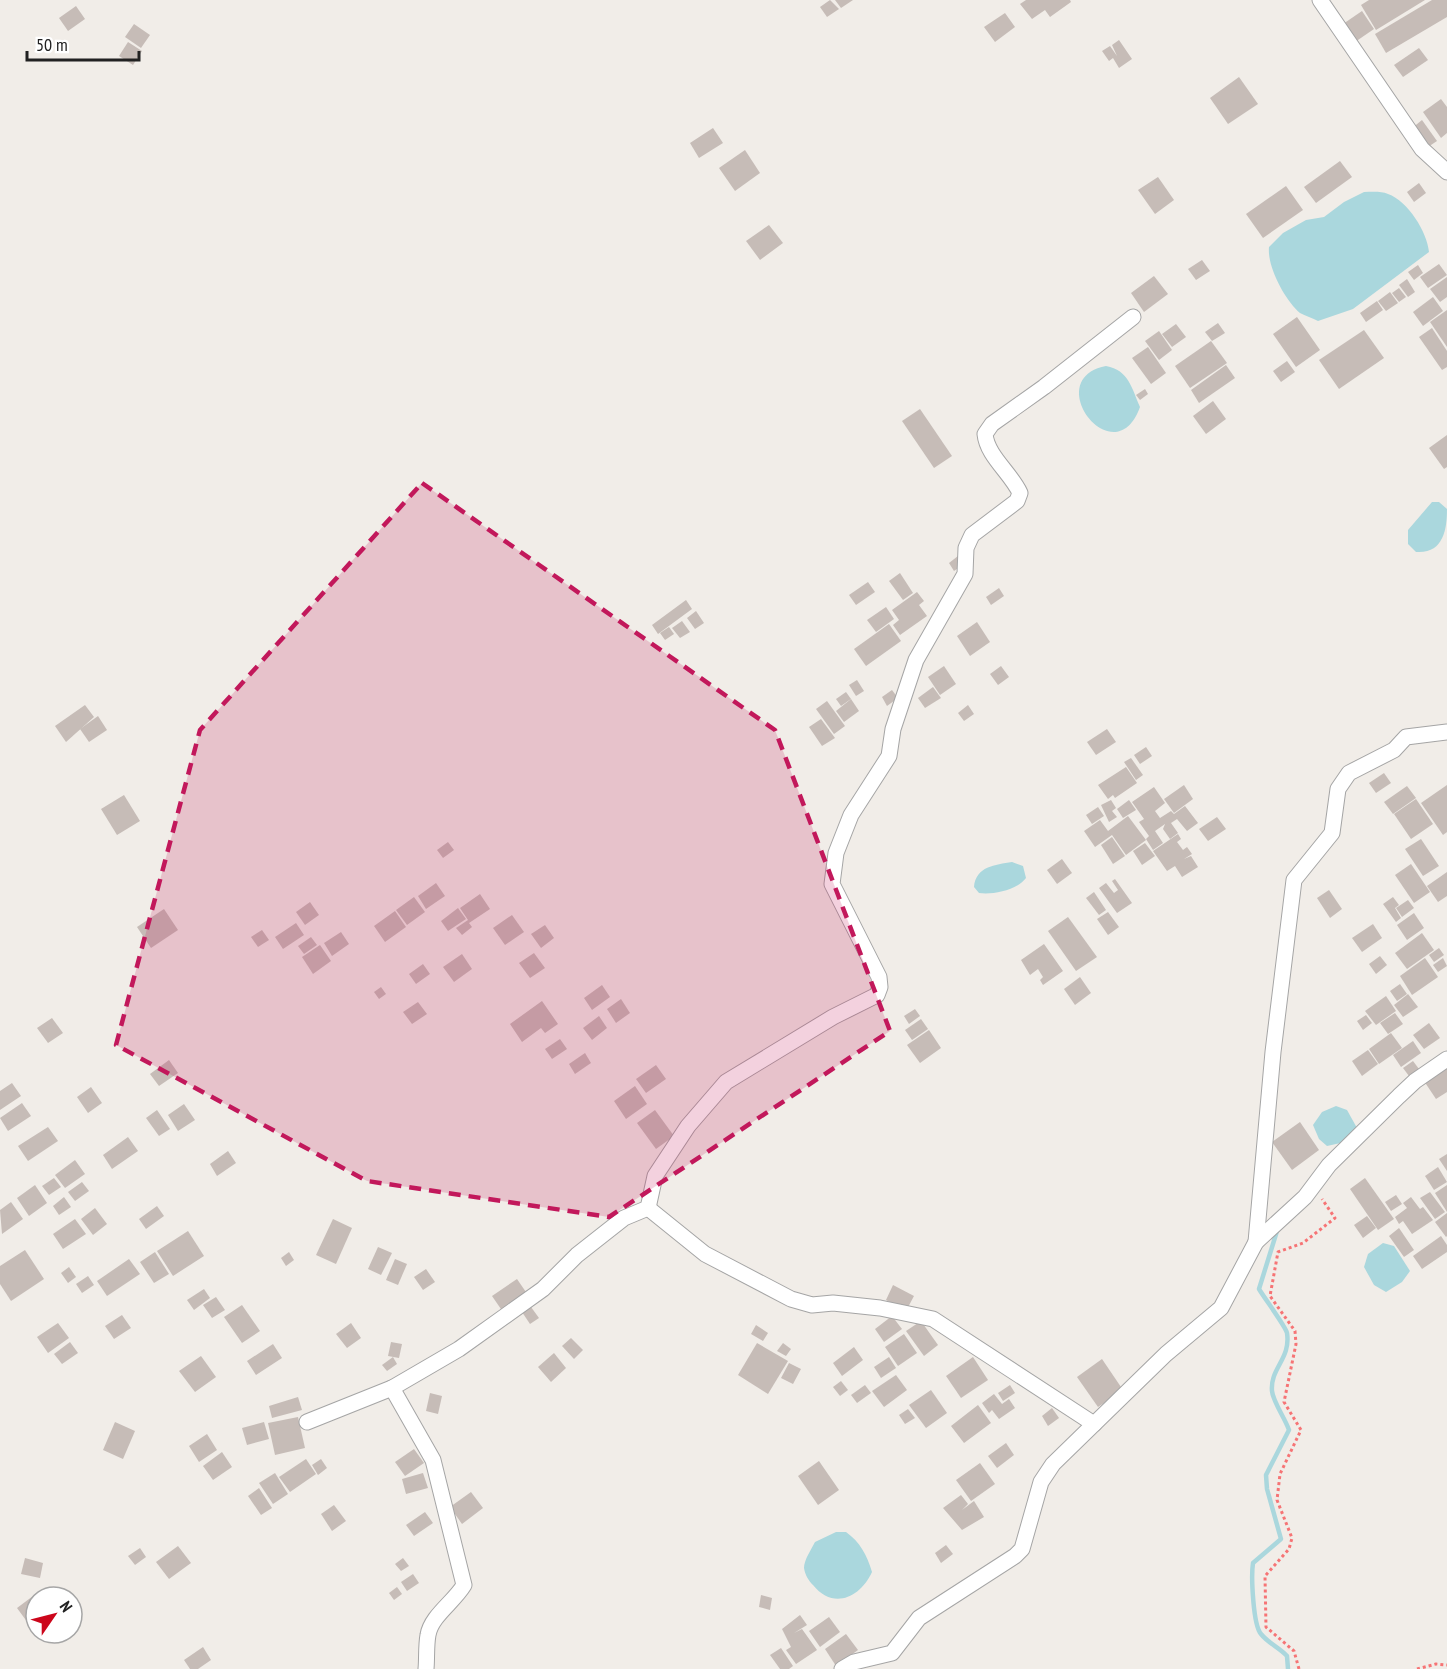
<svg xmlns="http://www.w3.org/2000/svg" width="1447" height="1669" font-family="'PT Sans Narrow',sans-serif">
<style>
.water{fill:#aad7dd}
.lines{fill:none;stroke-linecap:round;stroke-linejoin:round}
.stream{stroke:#aad7dd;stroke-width:4.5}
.building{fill:#c6bcb7}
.minor-casing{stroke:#a5a5a5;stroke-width:17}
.path{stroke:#f67475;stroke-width:3;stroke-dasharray:3 3;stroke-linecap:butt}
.minor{stroke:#fff;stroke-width:15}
.marked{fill:#c2185b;fill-opacity:0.2;stroke:#c2185b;stroke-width:4.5;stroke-dasharray:12 8;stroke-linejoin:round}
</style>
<rect width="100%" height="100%" fill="#f1ede8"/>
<g class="water">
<path d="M1364 192C1372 192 1381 191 1388 194 1408 201 1427 232 1429 252L1353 309 1318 321C1313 318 1305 316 1300 313 1285 300 1267 267 1269 247L1283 233 1306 220 1324 217 1344 202Z"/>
<path d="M1106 366C1129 370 1132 389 1140 407 1115 477 1039 379 1106 366Z"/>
<path d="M1432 502H1439L1447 509C1447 530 1443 554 1416 552L1408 544V530Z"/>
<path d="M1012 862 1023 866 1026 878C1017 890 993 895 979 893L974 887C976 866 995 865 1012 862Z"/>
<polygon points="1336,1106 1347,1110 1357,1128 1345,1142 1327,1146 1319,1139 1313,1125 1322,1112"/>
<polygon points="1383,1243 1394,1246 1410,1271 1402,1282 1386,1292 1374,1285 1364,1267 1368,1254"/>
<path d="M836 1532H846C860 1542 867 1555 872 1572 860 1598 833 1610 813 1585 809 1581 805 1575 804 1568 804 1560 811 1550 815 1542Z"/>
</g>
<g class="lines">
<path class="stream" d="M1277 1231 1259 1289C1265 1299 1286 1327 1287 1333 1291 1359 1270 1368 1272 1391 1273 1402 1285 1418 1289 1430L1266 1475 1267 1489 1281 1539 1253 1563C1251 1576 1253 1625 1261 1634 1268 1643 1280 1648 1287 1656L1288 1669"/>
</g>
<g class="building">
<polygon points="830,0 839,9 827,17 820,7"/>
<polygon points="835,0 853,0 841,8"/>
<polygon points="1026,0 1070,0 1071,2 1050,17 1045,10 1032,19 1020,4"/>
<polygon points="1369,0 1425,0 1376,30 1361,5"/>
<polygon points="1432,0 1447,0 1447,17 1386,53 1375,34"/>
<polygon points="76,6 85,19 68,31 59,18"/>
<polygon points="1362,11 1374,29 1355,42 1343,24"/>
<polygon points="1005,13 1015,27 995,42 984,27"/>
<polygon points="134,24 150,35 141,48 125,37"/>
<polygon points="1119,40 1132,59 1119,68 1113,58 1109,61 1102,51 1110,46 1117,56 1112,45"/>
<polygon points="128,42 142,51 133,65 119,56"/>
<polygon points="1419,48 1428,60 1403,77 1394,65"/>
<polygon points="1239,77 1258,104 1228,124 1210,98"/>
<polygon points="1441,99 1447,107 1447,133 1441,138 1423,112"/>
<polygon points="1422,120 1437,141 1425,149 1411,129"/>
<polygon points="713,128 723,143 699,158 690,143"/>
<polygon points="745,150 760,173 735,191 719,168"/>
<polygon points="1340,161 1352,177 1316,203 1304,187"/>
<polygon points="1158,177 1174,200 1155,214 1138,190"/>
<polygon points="1419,183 1426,193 1414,202 1407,192"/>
<polygon points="1286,186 1303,210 1263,238 1246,214"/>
<polygon points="769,225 783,243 760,260 746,241"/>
<polygon points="1202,260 1210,271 1196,280 1188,269"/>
<polygon points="1439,264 1447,275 1428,288 1420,277"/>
<polygon points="1418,265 1423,273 1414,280 1408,272"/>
<polygon points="1154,276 1168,294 1144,312 1131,293"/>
<polygon points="1447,277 1447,297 1440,302 1430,289"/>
<polygon points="1407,279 1415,292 1408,297 1399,285"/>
<polygon points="1399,288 1406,297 1399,302 1392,293"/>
<polygon points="1390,292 1398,303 1386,311 1378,301"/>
<polygon points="1433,297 1443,311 1423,326 1413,312"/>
<polygon points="1377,301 1383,310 1366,322 1360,313"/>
<polygon points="1447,310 1447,347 1430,322"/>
<polygon points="1297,317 1320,350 1296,367 1273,334"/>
<polygon points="1218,323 1225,333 1212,341 1205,332"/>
<polygon points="1176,324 1186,337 1172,347 1162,334"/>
<polygon points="1432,328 1447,351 1447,367 1442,370 1419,337"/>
<polygon points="1364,330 1384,358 1339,389 1319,360"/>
<polygon points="1159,331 1172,350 1159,360 1145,341"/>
<polygon points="1211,341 1227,363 1190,388 1175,366"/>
<polygon points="1148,347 1166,373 1151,384 1132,358"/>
<polygon points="1287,361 1295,372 1281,382 1273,371"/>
<polygon points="1226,365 1235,378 1199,403 1191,390"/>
<polygon points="1145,389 1148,394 1140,400 1136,395"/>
<polygon points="1213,401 1226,419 1206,434 1193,416"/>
<polygon points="920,409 952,456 934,468 902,421"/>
<polygon points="1447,435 1447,467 1444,469 1429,448"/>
<polygon points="958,556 964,564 954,571 949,563"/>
<polygon points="900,573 913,593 903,600 889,581"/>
<polygon points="868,582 875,592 856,605 849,595"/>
<polygon points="999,588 1004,596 991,605 986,597"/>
<polygon points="917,592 924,601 919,605 927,616 900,635 893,625 899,620 892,610"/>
<polygon points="686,600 692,609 658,634 652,625"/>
<polygon points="886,607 894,619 876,632 867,620"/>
<polygon points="696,611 704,623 695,629 687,618"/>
<polygon points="682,621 690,632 680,638 672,628"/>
<polygon points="977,622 990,642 970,656 957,636"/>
<polygon points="889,624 901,641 866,666 854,649"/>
<polygon points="669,627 674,634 665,640 660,633"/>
<polygon points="944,666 956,684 940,695 928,677"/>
<polygon points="1001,666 1009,677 998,685 990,674"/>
<polygon points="857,680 864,691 856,696 849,685"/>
<polygon points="933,687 941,698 925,708 918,698"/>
<polygon points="892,690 898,698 887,706 882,697"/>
<polygon points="846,692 851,699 841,706 836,699"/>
<polygon points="851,699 859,711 844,722 836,711"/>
<polygon points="827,701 845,726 834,734 816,709"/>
<polygon points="85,705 94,717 66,742 55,726"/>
<polygon points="968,705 974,714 964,721 958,713"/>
<polygon points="98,716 107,730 89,742 80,729"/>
<polygon points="821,719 835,738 822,746 809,727"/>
<polygon points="1107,729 1116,742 1096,755 1087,742"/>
<polygon points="1146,747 1152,756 1140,764 1134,755"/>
<polygon points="1131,758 1143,775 1136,780 1124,762"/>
<polygon points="1126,767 1137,783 1115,798 1113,795 1108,799 1098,785"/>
<polygon points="1384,773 1391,783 1376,793 1369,783"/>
<polygon points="1184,785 1193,799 1174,813 1164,799"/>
<polygon points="1447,785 1447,832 1443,835 1421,803"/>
<polygon points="1407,786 1416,798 1393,814 1384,802"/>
<polygon points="1154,787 1165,803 1155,811 1160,818 1171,811 1174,814 1185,806 1198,823 1187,831 1177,819 1171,823 1178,833 1170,839 1163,829 1165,824 1155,831 1163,843 1153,850 1146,839 1149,836 1139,822 1144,819 1132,802"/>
<polygon points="124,795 140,821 117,835 101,809"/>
<polygon points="1416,799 1433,824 1411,839 1394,814"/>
<polygon points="1111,800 1116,808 1112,811 1117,817 1109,822 1101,805"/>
<polygon points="1129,800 1136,810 1123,818 1117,809"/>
<polygon points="1098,807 1104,816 1092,824 1086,815"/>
<polygon points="1128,816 1146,840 1126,855 1112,835 1095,847 1084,831 1100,820 1108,831"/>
<polygon points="1217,817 1226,829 1208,841 1199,829"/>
<polygon points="1178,834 1181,839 1177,842 1183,850 1187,847 1192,854 1184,859 1191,856 1198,867 1182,877 1175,866 1167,871 1153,851"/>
<polygon points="1112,837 1125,856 1113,864 1101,845"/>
<polygon points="1421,839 1439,866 1423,876 1405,849"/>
<polygon points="448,842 454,850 443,858 437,850"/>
<polygon points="1145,843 1155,856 1142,865 1133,851"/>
<polygon points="1062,859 1072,873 1057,884 1047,870"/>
<polygon points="1411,864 1430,892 1414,903 1395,875"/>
<polygon points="1447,872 1447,896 1438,902 1427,886"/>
<polygon points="1115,879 1132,903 1117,913 1099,888 1106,883 1114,893 1118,890 1112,881"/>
<polygon points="436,883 445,896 426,909 418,896"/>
<polygon points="1329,890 1342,909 1330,918 1317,898"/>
<polygon points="1094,892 1106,910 1099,915 1086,898"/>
<polygon points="480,894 490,909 469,923 472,927 462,935 456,928 468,920 460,908"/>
<polygon points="414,897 425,912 407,925 396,910"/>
<polygon points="1393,897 1399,905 1395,908 1401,918 1396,922 1383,904"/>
<polygon points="1408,900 1414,908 1402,917 1396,908"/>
<polygon points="310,902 319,915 305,925 296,912"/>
<polygon points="458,908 466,919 448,931 441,921"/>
<polygon points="164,909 178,930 151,948 137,927"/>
<polygon points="395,911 406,927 385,942 374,926"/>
<polygon points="1108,912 1119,927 1108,935 1097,919"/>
<polygon points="1414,913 1424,928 1407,940 1397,925"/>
<polygon points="512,915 524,932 505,945 493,928"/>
<polygon points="1068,917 1097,957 1076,971 1048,931"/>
<polygon points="296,923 304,935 283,949 275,937"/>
<polygon points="1373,924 1382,938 1362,952 1352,938"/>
<polygon points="545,925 554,938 541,948 531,934"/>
<polygon points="262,930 269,940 258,947 251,937"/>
<polygon points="341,932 349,944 332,956 324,943"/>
<polygon points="1422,933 1434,950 1407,969 1395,953"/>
<polygon points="311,937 317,945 304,954 298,946"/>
<polygon points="1044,944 1063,971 1043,985 1040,980 1043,977 1038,969 1030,975 1021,960"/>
<polygon points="320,945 331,961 313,974 302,957"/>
<polygon points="1439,948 1444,955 1434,962 1429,955"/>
<polygon points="534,953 545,968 530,978 519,963"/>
<polygon points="462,954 472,969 454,982 443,967"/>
<polygon points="1380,956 1387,965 1376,974 1369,964"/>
<polygon points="1425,958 1438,977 1412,995 1400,976"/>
<polygon points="1443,958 1447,966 1438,972 1433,965"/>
<polygon points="423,964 430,974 416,984 409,974"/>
<polygon points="1080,977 1091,993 1075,1005 1064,989"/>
<polygon points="1400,984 1407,994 1397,1001 1390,991"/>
<polygon points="602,985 610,997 592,1010 584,998"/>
<polygon points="381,987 386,994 379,999 374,992"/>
<polygon points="1408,994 1418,1007 1403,1017 1394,1005"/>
<polygon points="1386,996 1396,1011 1376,1025 1365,1011"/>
<polygon points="621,999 630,1013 616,1023 607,1009"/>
<polygon points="542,1001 558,1024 545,1033 541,1028 522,1042 510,1024"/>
<polygon points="418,1002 427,1014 412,1024 403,1012"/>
<polygon points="915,1009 920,1016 909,1024 904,1016"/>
<polygon points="1395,1013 1403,1024 1388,1034 1380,1023"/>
<polygon points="1366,1015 1372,1023 1363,1030 1357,1021"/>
<polygon points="599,1016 607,1028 592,1040 583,1028"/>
<polygon points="52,1018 63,1033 48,1043 37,1028"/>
<polygon points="921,1019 928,1029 912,1040 905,1030"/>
<polygon points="1429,1023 1440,1038 1424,1049 1413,1035"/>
<polygon points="929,1030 941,1048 920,1063 907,1045"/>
<polygon points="1391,1033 1402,1048 1379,1064 1369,1049"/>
<polygon points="560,1039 567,1049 552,1059 545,1049"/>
<polygon points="1413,1041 1421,1053 1401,1067 1393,1055"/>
<polygon points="1368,1050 1378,1064 1362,1076 1352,1061"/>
<polygon points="585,1053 591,1063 575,1074 569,1064"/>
<polygon points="169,1060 178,1073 159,1086 150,1074"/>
<polygon points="1413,1061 1419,1069 1409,1076 1403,1068"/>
<polygon points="1447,1064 1447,1092 1436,1099 1424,1081"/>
<polygon points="656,1065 666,1079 646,1093 636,1079"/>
<polygon points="12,1083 21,1096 0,1110 0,1091"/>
<polygon points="635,1086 647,1104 626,1119 614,1101"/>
<polygon points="91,1087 102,1103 88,1113 77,1097"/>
<polygon points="22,1103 31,1116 8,1131 0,1118"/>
<polygon points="184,1104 195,1120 178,1131 168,1115"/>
<polygon points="157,1110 170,1129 159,1136 146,1118"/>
<polygon points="655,1110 674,1136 656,1149 637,1123"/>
<polygon points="1300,1122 1319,1150 1292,1170 1272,1142"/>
<polygon points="48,1127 58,1141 28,1161 18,1146"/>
<polygon points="128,1137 138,1151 112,1169 103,1155"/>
<polygon points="228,1151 236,1163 217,1176 210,1164"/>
<polygon points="1447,1154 1447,1171 1439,1159"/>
<polygon points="75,1160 85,1174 65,1188 55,1175"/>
<polygon points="1438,1167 1447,1182 1434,1190 1425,1176"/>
<polygon points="54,1178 61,1187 49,1195 42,1186"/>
<polygon points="1365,1178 1394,1219 1378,1230 1350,1189"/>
<polygon points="82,1182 89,1191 75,1201 68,1192"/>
<polygon points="35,1185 47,1203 29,1216 17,1198"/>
<polygon points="1447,1185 1447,1212 1435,1193"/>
<polygon points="1430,1192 1445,1212 1435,1219 1420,1198"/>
<polygon points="1396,1195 1402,1204 1391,1211 1385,1202"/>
<polygon points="64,1197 71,1207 59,1215 53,1206"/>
<polygon points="1411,1197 1420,1209 1423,1207 1433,1220 1412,1234 1403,1221 1399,1224 1395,1217 1407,1208 1403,1203"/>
<polygon points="11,1202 23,1219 2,1234 0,1210"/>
<polygon points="157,1206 164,1216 146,1229 139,1219"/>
<polygon points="95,1208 107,1224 93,1235 81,1219"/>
<polygon points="1447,1213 1447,1236 1446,1237 1435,1222"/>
<polygon points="1367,1216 1376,1228 1363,1238 1354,1225"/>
<polygon points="75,1219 86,1234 63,1249 53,1234"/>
<polygon points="333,1219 352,1228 336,1264 316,1255"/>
<polygon points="1399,1228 1414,1250 1404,1257 1389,1236"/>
<polygon points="188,1231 204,1256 173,1276 157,1251"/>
<polygon points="1441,1236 1447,1245 1447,1252 1422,1269 1413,1256"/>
<polygon points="378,1247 392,1253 381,1275 368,1269"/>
<polygon points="25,1250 44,1279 11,1301 0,1284 0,1266"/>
<polygon points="155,1252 169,1274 154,1283 140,1262"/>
<polygon points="289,1252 294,1260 286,1266 281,1258"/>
<polygon points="129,1259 140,1274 107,1296 97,1281"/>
<polygon points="395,1259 407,1264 398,1285 386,1280"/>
<polygon points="69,1267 76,1277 68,1283 61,1273"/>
<polygon points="426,1269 435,1282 423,1290 414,1277"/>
<polygon points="88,1276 94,1285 82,1293 76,1284"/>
<polygon points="517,1279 528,1295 503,1312 492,1296"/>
<polygon points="893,1285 914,1296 906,1311 886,1300"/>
<polygon points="204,1289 210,1298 194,1310 187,1300"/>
<polygon points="216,1297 225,1310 212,1318 203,1305"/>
<polygon points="242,1305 260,1331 242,1343 224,1317"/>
<polygon points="531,1307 539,1318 530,1324 522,1312"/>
<polygon points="122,1315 131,1328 114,1339 105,1326"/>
<polygon points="892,1316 902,1329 884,1342 875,1329"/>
<polygon points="921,1321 938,1345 924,1356 906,1331"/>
<polygon points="58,1323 69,1338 48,1353 37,1337"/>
<polygon points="351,1323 361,1338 347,1348 336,1334"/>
<polygon points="756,1325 768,1333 763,1341 751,1334"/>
<polygon points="904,1334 917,1353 898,1366 885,1347"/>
<polygon points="571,1338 583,1350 574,1359 562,1346"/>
<polygon points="70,1342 78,1353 62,1364 54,1354"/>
<polygon points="391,1342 402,1344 399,1358 388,1356"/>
<polygon points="757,1343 788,1361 768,1394 738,1375"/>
<polygon points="783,1343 791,1349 786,1356 777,1351"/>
<polygon points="273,1344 282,1358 256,1375 247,1361"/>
<polygon points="854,1347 863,1360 842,1376 833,1363"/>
<polygon points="554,1353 566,1368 551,1382 538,1367"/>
<polygon points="201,1356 216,1377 195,1392 179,1371"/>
<polygon points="393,1357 397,1364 387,1371 382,1365"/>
<polygon points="889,1357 896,1368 881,1378 874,1367"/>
<polygon points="973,1357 988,1380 961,1398 946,1376"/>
<polygon points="1102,1359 1123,1390 1098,1407 1077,1377"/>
<polygon points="789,1363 801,1369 793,1384 781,1378"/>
<polygon points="896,1375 907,1390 884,1407 872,1391"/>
<polygon points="841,1381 848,1390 840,1396 833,1387"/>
<polygon points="865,1385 871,1393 857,1403 851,1395"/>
<polygon points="1010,1385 1015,1393 1003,1401 998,1393"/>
<polygon points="931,1390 947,1413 926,1428 909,1405"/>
<polygon points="430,1393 442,1396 438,1414 426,1411"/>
<polygon points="994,1394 1002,1404 1009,1399 1015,1408 999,1419 992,1410 989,1413 982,1403"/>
<polygon points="298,1397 302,1410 272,1418 269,1406"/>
<polygon points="978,1405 991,1423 964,1443 951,1426"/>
<polygon points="1052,1408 1059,1418 1048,1426 1042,1416"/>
<polygon points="908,1409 915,1418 905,1424 899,1415"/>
<polygon points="298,1417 305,1448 275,1455 268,1423"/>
<polygon points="115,1422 135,1431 123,1459 103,1450"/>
<polygon points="264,1422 269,1439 247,1445 242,1428"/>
<polygon points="207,1434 217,1450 199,1462 189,1446"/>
<polygon points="1006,1443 1014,1455 997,1468 988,1456"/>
<polygon points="414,1449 424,1463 405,1476 395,1462"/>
<polygon points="222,1452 232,1467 213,1480 203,1466"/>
<polygon points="306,1459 316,1474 290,1492 279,1477"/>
<polygon points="321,1459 327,1468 318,1475 312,1465"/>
<polygon points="819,1461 839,1490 818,1505 798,1476"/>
<polygon points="980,1463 995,1484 971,1501 956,1480"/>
<polygon points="275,1473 288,1494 273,1504 259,1483"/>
<polygon points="423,1473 428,1488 406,1494 402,1479"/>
<polygon points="259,1488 272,1508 261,1515 248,1496"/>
<polygon points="471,1492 483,1508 462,1524 450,1507"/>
<polygon points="961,1495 968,1504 962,1510 974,1501 984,1517 962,1530 943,1508"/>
<polygon points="334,1505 346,1521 332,1531 321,1514"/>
<polygon points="425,1512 433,1523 414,1536 406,1525"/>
<polygon points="946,1545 953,1554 941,1563 935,1553"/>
<polygon points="178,1546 191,1563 169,1579 156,1562"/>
<polygon points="140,1548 146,1557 135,1565 128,1556"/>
<polygon points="25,1558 43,1563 40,1578 21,1574"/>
<polygon points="403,1558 409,1566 401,1571 395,1564"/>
<polygon points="413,1574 419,1583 407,1591 401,1582"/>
<polygon points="397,1587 402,1594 394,1600 389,1593"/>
<polygon points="37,1593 40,1597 36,1597 36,1616 28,1623 17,1608"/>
<polygon points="761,1595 772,1598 770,1610 759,1607"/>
<polygon points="800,1615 807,1625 794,1633 802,1629 817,1650 796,1664 786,1650 791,1647 782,1629"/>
<polygon points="829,1617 840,1632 820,1647 809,1631"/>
<polygon points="846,1634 858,1650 836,1666 825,1649"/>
<polygon points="203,1647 211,1660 198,1669 190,1669 184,1660"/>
<polygon points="781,1648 793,1666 789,1669 780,1669 770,1655"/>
</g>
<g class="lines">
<g class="minor-casing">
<g id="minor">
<polyline points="1320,0 1422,149 1447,172"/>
<polyline points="648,1208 705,1254 791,1299 812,1305 833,1303 880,1308 933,1319 1094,1424"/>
<polyline points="1256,1242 1273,1052 1294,880 1332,833 1338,789 1349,773 1394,750 1406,737 1447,732"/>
<path d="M392 1388 433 1460 464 1585C454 1602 431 1616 428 1635 426 1646 427 1658 426 1669"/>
<path d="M307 1422 392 1388 459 1349 543 1289 577 1255 624 1218 648 1208 655 1176 688 1126 726 1082 833 1017 877 995 880 987 879 977 832 884 836 853 851 815 889 756 893 729 916 660 965 574 966 548 972 535 1017 501 1020 493C1011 473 987 456 985 434L992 424 1044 387 1133 317"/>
<polyline points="842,1669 854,1662 892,1653 919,1618 1015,1556 1022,1549 1041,1482 1053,1464 1166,1354 1221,1308 1256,1242 1305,1197 1329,1165 1399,1096 1415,1081 1447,1059"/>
</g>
</g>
<g class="path">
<polyline points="1299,1669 1294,1651 1266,1627 1265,1576 1289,1549 1292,1538 1277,1500 1280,1474 1301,1430 1284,1402 1296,1344 1295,1331 1270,1296 1278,1252 1303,1243 1335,1218 1322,1199"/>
<polyline points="1417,1669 1436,1664 1447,1665"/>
</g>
<use href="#minor" class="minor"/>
</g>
<path class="marked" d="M422 483 775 730 890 1031 609 1217 367 1181 116 1045 200 730Z"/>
<g transform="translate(54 1615) rotate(55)"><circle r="28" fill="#ffffff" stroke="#a6a6a6" stroke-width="1.5"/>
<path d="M0-4.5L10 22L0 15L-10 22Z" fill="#cc061b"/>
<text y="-9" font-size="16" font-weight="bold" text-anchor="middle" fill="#212121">N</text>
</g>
<path d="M27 51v9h112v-9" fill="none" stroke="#212121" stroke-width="3"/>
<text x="36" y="51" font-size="18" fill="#212121" stroke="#ffffff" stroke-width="4.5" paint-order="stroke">50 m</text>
</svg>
